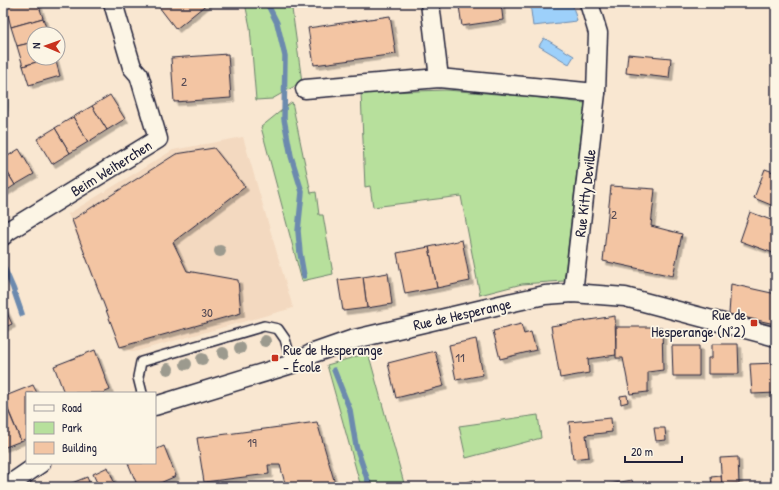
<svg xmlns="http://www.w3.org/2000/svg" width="779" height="490" font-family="'Patrick Hand',sans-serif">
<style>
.built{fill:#f3d9c0}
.green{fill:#b7e09c;stroke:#6c816c}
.water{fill:#9dd0fa;stroke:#6c8aae}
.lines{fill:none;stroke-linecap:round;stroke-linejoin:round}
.stream{stroke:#6c8aae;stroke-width:5.5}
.building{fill:#f3c5a3;stroke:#22223b;filter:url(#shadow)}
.service-casing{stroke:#22223b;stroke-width:12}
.minor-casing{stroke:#22223b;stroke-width:21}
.service{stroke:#fcf5e5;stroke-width:9}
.minor{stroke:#fcf5e5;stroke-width:18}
.tree{fill:#9c9a8e}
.poi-dot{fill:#c8321e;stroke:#fcf5e5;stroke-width:1.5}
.labels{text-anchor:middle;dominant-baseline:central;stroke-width:3.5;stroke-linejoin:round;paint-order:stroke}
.number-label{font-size:13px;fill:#564b55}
.street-label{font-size:15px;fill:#22223b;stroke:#fcf5e5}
.poi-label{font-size:15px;fill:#22223b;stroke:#fcf5e5;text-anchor:end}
</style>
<defs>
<filter id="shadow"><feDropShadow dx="3.5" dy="3.5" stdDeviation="0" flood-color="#0004"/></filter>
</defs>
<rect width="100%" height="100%" fill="#f9e7d1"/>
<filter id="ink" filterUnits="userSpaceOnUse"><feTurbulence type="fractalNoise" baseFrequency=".025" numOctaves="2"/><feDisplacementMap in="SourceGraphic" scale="8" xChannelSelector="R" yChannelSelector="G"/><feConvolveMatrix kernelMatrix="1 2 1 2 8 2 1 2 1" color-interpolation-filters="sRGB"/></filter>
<g filter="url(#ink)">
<polygon class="built" points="243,137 293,308 134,352 120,347 68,214 173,150"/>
<g class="green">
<polygon points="245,3 293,3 292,9 302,82 272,99 256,100 250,27"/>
<path d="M3 75C8 90 11 113 3 128Z"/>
<polygon points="446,90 522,96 585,103 564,281 522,284 480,295 461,196 373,207 370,186 365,187 361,93"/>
<polygon points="292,102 311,193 316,192 319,215 323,215 333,274 302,281 261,127"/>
<polygon points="368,353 371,363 405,487 361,487 327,365"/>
<polygon points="538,415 541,438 466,458 459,426"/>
</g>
<g class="water">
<polygon points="530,3 572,3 577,21 533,26"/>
<polygon points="544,38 574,56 569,64 539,46"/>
</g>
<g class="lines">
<g class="stream">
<polyline points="267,3 277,23 285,56 284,119 291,156 302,192 298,231 300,253 304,276"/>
<polyline points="3,265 13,288 22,314"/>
<polyline points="334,370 350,410 356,446 370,487"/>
</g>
</g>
<g class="building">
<polygon points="20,3 38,3 43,18 11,27 6,7"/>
<polygon points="156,3 208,3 176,29"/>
<polygon points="459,3 483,3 459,6"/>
<polygon points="483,3 501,3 503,20 462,26 459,6"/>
<polygon points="390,16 396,54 314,65 308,28"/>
<polygon points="43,18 48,34 34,34 34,42 17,46 11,27"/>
<polygon points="34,42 34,58 50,58 23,66 17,46"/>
<polygon points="228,54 231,98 174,102 171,58"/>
<polygon points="628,54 671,58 669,78 626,73"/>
<polygon points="50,58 55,58 60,76 29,85 23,66"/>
<polygon points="110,95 125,119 107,130 92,106"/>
<polygon points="92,106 107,130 88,142 73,117"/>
<polygon points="73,117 88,142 70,153 55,128"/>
<polygon points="55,128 70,153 52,164 37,139"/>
<polygon points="214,148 245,187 173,242 187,271 238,280 241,313 120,347 72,220 176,154"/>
<polygon points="19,149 34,174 15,185 3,165 3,159"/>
<polygon points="3,165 15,185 3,193"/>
<polygon points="765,169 776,173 776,207 754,198"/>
<polygon points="611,186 655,189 651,226 682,234 673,276 603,261"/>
<polygon points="750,212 776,222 776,254 740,241"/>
<polygon points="462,240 470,281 437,288 429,247"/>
<polygon points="429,247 437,288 405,294 397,253"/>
<polygon points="388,273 392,304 367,308 363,277"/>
<polygon points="363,277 367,308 343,311 338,280"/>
<polygon points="731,284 776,294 775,324 729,314"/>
<polygon points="3,304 12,324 3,328"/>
<polygon points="615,316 616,355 588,359 589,373 560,378 551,326"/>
<polygon points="521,324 524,334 531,332 536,350 500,359 493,331"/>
<polygon points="616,327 662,327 663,370 648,372 648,392 630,394 623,358 616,358"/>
<polygon points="476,339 483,375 456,380 449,345"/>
<polygon points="712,344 738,344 739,374 708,374 708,358 712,358"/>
<polygon points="672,346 699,346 699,376 673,376"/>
<polygon points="95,350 110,390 103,393 64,393 54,366"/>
<polygon points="435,351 444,386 396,398 388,363"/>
<polygon points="776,363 776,393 752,394 750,364"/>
<polygon points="33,385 37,393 27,393 27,438 21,441 3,397"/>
<polygon points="627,395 628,402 621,404 620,396"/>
<polygon points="7,408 21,441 3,448 3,410"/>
<polygon points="611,418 612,432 586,435 589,457 573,459 569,422"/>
<polygon points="317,422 336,487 286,487 280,465 268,465 269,474 204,482 197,438"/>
<polygon points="654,428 665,428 666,440 656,441"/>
<polygon points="164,446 176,476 151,487 138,487 128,463 155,463 155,450"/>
<polygon points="738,457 739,484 722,485 720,458"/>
<polygon points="108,467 116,487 99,487 93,474"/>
<polygon points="721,476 722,485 712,486 711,477"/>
<polygon points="87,477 91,487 68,487 67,485"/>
<polygon points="474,480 476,487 454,487"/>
<polygon points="632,480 634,487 604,487 604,485"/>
</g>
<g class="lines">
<g class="service-casing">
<polyline id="service" points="142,393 138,377 141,362 264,326 278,329 285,339 292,364"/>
</g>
<g class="minor-casing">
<g id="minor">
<polyline points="430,3 439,78"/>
<polyline points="305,89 439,78 596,93"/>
<polyline points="3,236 8,231 158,139 139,75 132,67 113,3"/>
<polyline points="573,293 596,93 598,33 589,3"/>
<polyline points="155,406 292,364 311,354 351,340 504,304 545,295 573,293 625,297 776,337"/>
<polyline points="6,487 41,463"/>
</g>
</g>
<use href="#service" class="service"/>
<use href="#minor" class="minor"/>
</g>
<g class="tree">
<circle cx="220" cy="251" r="6"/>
<circle cx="265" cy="341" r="6"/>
<circle cx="240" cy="348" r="6"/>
<circle cx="223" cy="353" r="6"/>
<circle cx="202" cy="359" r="6"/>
<circle cx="186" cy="364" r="6"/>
<circle cx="168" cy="369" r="6"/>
</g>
</g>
<g class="poi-dot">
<rect x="750" y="319" width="8" height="8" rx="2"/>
<rect x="271" y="354" width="8" height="8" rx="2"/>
</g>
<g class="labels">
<g class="number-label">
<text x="184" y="81">2</text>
<text x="614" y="214">2</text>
<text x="207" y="312">30</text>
<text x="460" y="357">11</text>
<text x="252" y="442">19</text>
</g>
<g class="street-label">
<text transform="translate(111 168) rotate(-32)">Beim Weiherchen</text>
<text transform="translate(585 193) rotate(-83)">Rue Kitty Deville</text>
<text transform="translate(462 314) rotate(-13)">Rue de Hesperange</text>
</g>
<g class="poi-label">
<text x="746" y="314">Rue de<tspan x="746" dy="17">Hesperange (N°2)</tspan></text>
<text x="283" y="349" text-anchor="start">Rue de Hesperange<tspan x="283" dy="17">- École</tspan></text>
</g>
</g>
<rect width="779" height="490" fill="none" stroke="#fcf5e5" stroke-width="16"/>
<rect x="8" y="8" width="763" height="474" fill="none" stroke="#22223b" stroke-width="1.5" filter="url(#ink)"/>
<rect x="26" y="392" width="130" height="72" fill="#fcf5e5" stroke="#a5a1a1"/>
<rect x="34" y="405" width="20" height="6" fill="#fcf5e5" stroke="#a5a1a1"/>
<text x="62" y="412" font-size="12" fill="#22223b">Road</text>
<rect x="34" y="422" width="20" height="12" fill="#b7e09c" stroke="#a5a1a1"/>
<text x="62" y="432" font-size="12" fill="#22223b">Park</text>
<rect x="34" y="442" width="20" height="12" fill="#f3c5a3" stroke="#a5a1a1"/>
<text x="62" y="452" font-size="12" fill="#22223b">Building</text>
<g transform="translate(46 46) rotate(272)"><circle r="19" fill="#fcf5e5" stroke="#a5a1a1"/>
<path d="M0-3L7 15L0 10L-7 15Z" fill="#c8321e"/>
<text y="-6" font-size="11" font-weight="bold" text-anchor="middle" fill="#22223b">N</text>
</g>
<path d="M625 456v6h57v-6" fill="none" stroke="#22223b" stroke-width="2"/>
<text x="631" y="456" font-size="12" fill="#22223b" stroke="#fcf5e5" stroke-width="3" paint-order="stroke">20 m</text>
</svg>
